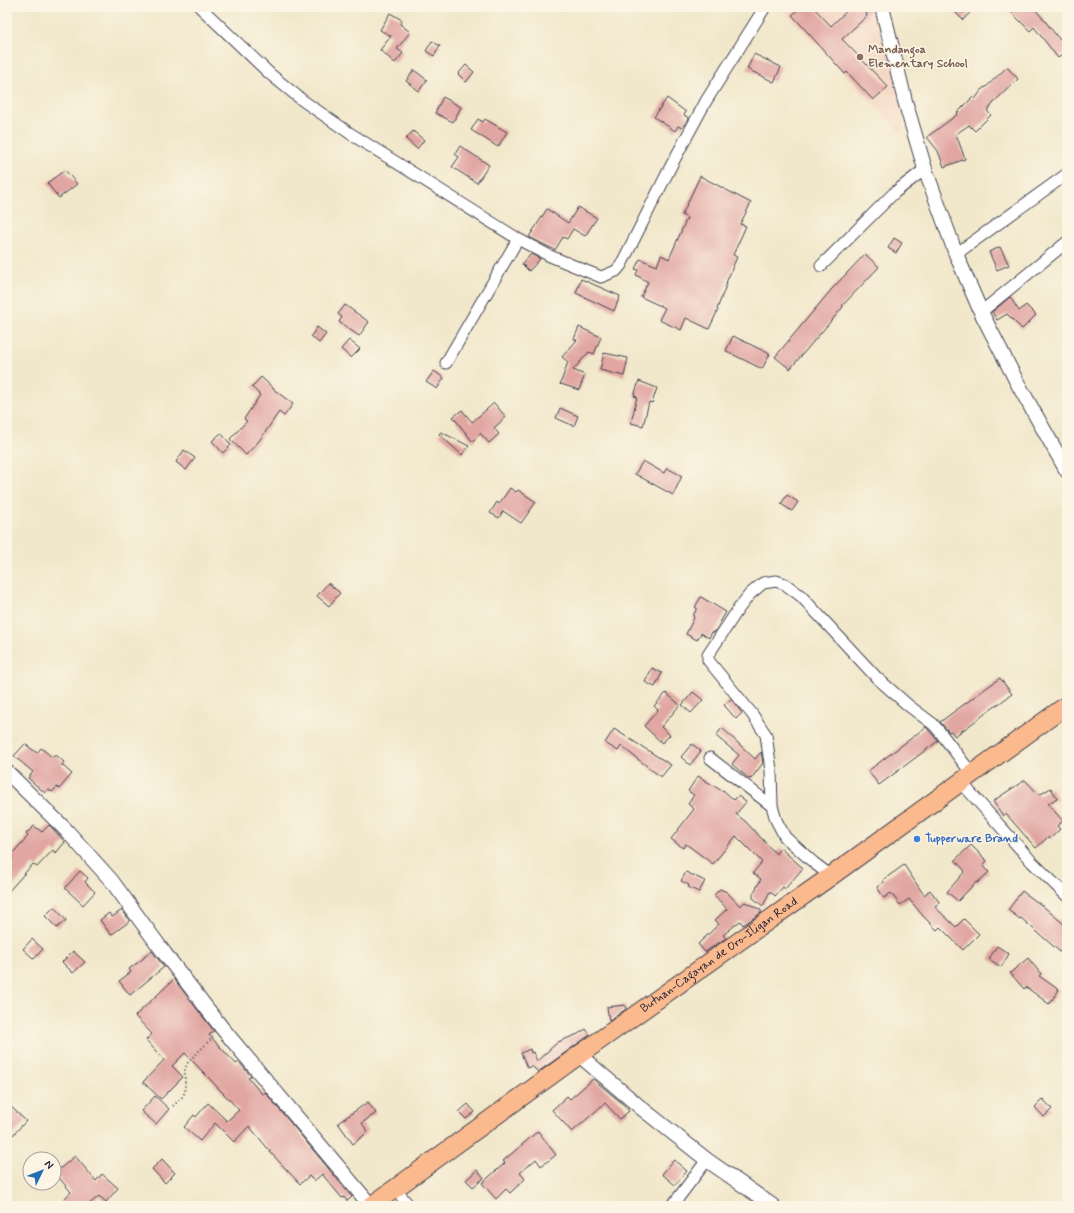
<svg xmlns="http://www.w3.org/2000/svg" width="1074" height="1213" font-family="Mynerve,sans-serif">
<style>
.built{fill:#f3d4bf}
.building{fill:#e1a6a2}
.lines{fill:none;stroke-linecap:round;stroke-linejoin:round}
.minor-casing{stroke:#414050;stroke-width:13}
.tertiary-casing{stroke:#414050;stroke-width:16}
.trunk-casing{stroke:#414050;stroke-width:20}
.path{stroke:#414050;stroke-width:2;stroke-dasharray:1 3;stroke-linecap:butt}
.minor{stroke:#fff;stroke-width:11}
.tertiary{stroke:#fff;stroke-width:14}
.trunk{stroke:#fbba8d;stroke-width:18}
.education-dot{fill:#8d6e63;stroke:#fcf5e5;stroke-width:1.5}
.shop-dot{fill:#3f7fe0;stroke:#fcf5e5;stroke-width:1.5}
.labels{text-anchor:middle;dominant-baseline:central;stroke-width:3;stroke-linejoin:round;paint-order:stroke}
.education-label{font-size:12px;font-weight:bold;fill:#785e54;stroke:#fcf5e5;text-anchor:start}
.shop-label{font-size:12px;font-weight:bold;fill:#366cbe;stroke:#fcf5e5;text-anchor:start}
.street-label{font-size:12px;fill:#22223b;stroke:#fcf5e5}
</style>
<rect width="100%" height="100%" fill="#fcf5e5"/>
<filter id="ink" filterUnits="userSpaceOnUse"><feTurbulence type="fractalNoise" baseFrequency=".025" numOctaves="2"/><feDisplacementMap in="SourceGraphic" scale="8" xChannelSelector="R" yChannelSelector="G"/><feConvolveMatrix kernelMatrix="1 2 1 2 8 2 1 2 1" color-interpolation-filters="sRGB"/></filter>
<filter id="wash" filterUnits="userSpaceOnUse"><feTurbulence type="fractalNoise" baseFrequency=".012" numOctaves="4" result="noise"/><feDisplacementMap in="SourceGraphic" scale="16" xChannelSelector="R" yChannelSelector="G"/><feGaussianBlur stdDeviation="0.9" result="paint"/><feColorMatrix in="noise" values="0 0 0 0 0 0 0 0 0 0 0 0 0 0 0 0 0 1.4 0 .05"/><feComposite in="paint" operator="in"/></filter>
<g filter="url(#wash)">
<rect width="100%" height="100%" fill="#f1e7ca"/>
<polygon class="built" points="780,7 881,7 906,106 901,133"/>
<g id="blocks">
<g class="building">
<polygon points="801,7 813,7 831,26 851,7 874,7 866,14 867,16 842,39 888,87 873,100 847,72 845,74 792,15"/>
<polygon points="950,7 975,7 963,20"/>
<polygon points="1006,7 1033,7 1041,16 1067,49 1067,51 1058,58 1034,27 1030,31"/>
<polygon points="390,13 402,20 400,24 410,32 397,49 403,53 395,63 380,50 391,36 380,30"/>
<polygon points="432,41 440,46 434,56 426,51"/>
<polygon points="754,54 781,67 774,82 747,69"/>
<polygon points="466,65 474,72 466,82 458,74"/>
<polygon points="1007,67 1018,79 998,98 987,111 991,115 975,131 969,125 956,134 965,159 944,167 938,151 927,137 958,114 957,113 973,97 975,99 984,87 985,88"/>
<polygon points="414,70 427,80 419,91 406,81"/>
<polygon points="443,97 461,107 453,122 435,113"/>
<polygon points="667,98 686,112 684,115 689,118 682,128 678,126 675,131 654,117"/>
<polygon points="478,119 483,122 485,119 507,132 498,147 471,130"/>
<polygon points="413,131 424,140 417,149 406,139"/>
<polygon points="460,146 489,165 477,183 452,167 459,157 455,154"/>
<polygon points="65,170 77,184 59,198 47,183"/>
<polygon points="700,176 751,203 740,224 746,226 733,255 737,257 726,283 727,283 717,309 718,310 709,329 686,318 681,330 659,320 665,308 641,297 648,282 636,275 638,270 635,269 640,259 657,266 661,255 669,259 687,218 682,215"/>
<polygon points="578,207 597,218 585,236 573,229 567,239 563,237 555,250 529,237 547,209 568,223"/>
<polygon points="894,238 902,243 896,253 888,248"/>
<polygon points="1000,247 1009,265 997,270 989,252"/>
<polygon points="531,254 540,259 529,271 522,264"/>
<polygon points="865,254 879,267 842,306 843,307 790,369 775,357 831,290"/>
<polygon points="581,279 620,296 614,311 576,293"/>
<polygon points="1010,297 1019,311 1026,305 1036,315 1022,329 1007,314 997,320 992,312"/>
<polygon points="345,305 369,322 359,336 339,322 342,317 338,314"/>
<polygon points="317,327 326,334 319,343 311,336"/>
<polygon points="579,327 601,337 594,354 589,352 573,370 585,375 579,390 561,384 560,385 568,362 562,357 577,340 574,339"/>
<polygon points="733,336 770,354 762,369 726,351"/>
<polygon points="349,340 360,349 351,358 341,349"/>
<polygon points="604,353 628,358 624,376 600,370"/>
<polygon points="434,371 444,378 437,389 426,382"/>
<polygon points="261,377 273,388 273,389 293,404 284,416 279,412 259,441 246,455 230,439 247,421 244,419 260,395 252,387"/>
<polygon points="639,381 657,388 652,403 649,402 643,426 631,423 637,397 634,396"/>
<polygon points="494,403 506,417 494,428 499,434 489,443 480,433 473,442 453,417 462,410 472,422"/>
<polygon points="560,408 578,416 574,426 556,418"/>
<polygon points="441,432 469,446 462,455 439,434"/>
<polygon points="221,433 231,445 223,453 212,441"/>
<polygon points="184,450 195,458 186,470 176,462"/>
<polygon points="643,461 664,473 667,468 682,476 673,495 635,474"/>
<polygon points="510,488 516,492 518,490 536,502 521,523 503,511 499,518 490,513 497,502 499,504"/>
<polygon points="787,495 798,502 792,511 781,504"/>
<polygon points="328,583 340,593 329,606 317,596"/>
<polygon points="701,597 726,612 714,633 712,632 709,638 701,633 697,640 686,634 694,618 693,616 697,608 695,607"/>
<polygon points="652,668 662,673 655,687 645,682"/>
<polygon points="1000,678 1012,694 955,736 951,731 949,732 940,722"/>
<polygon points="693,692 703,700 691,713 682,705"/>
<polygon points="666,693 680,705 661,727 670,735 662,743 644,726 658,710 654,706"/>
<polygon points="731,699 742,713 736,719 724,705"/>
<polygon points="926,727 938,741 879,785 868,771"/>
<polygon points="722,728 755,759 761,752 763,763 751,779 750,778 749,779 732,764 739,755 716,736"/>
<polygon points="614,729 671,765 661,777 621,746 618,751 605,743"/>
<polygon points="25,744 37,753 41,748 52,757 56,755 64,762 62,765 72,774 59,789 57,787 52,792 48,789 45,793 28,778 33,772 14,756"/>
<polygon points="692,744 701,751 690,765 681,757"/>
<polygon points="698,776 722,791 723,790 734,800 738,796 746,802 736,814 746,822 776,854 780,848 803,868 785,889 783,887 775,896 770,891 763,906 753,898 753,894 761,879 753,873 762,862 736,836 713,864 686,844 683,848 671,839 694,809 688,804 694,795 688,791"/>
<polygon points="1025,780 1039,795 1051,788 1057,798 1048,804 1063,821 1057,826 1060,829 1050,839 1048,837 1036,848 1006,814 1003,816 993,801"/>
<polygon points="49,825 65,842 56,853 53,850 37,867 33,864 7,893 7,864 13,857 11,855 28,836 26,834 34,826 42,832"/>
<polygon points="971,845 987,861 983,865 989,872 977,883 976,882 958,901 947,892 965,871 955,860"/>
<polygon points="904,865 924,895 930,890 940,903 935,907 956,927 964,919 979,934 963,950 940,927 937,930 923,916 909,899 900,905 891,893 884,898 877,887 884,882 883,880"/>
<polygon points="80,871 88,878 85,882 95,892 83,905 65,888"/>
<polygon points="686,872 705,881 699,892 688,887 689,885 681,881"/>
<polygon points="720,889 727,892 740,906 745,902 761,910 761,913 743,925 740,921 723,935 726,938 705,952 698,944 719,924 715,920 727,909 714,895"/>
<polygon points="1022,891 1044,907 1067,927 1067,958 1021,918 1020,919 1008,910"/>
<polygon points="54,907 66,920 57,928 45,916"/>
<polygon points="122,910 130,921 111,935 100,920 109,913 112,917"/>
<polygon points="32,939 43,949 34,959 23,949"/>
<polygon points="997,946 1009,954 1001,967 989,959"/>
<polygon points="73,951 85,962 73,973 62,962"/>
<polygon points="152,951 164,967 130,995 119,981 131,972 129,969 144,958 144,957"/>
<polygon points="1028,958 1041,974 1039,976 1059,990 1049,1004 1026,987 1024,989 1010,973"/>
<polygon points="174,979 214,1031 209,1035 236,1064 239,1062 251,1076 248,1078 262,1094 265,1092 352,1197 347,1201 344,1197 342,1198 322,1174 314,1181 309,1176 300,1184 270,1152 270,1151 249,1126 234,1142 215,1123 200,1141 184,1127 194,1115 196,1117 208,1103 227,1121 239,1110 185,1053 172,1066 183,1077 161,1099 143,1082 164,1060 146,1040 152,1034 135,1016"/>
<polygon points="625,1005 626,1009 609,1021 607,1007"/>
<polygon points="586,1029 590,1035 538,1072 532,1066 527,1068 521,1053 530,1049 531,1053 533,1052 537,1061 558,1042 578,1034"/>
<polygon points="593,1079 623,1104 629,1111 620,1119 605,1103 572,1132 552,1110 567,1096 570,1099"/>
<polygon points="155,1096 169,1109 156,1124 141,1111"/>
<polygon points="1043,1099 1052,1109 1044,1117 1035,1107"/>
<polygon points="368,1102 376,1113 362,1123 368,1132 353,1144 338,1123"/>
<polygon points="7,1103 26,1121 13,1135 7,1129"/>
<polygon points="468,1104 475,1112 466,1119 459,1112"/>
<polygon points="538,1131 556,1155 541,1166 536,1159 520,1173 525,1179 510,1193 506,1189 496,1199 482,1183 505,1163 503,1161"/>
<polygon points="75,1156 96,1181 102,1174 118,1188 106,1202 99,1196 87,1206 66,1206 62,1201 71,1192 55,1173"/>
<polygon points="162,1159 175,1173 165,1183 152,1169"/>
<polygon points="674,1160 687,1171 675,1185 662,1174"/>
<polygon points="477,1170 484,1178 473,1187 466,1180"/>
</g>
</g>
</g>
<g filter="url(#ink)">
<use href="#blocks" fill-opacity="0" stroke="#414050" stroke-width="1"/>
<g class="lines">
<g class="minor-casing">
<g id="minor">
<polyline points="200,7 270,74 302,100 351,134 518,239 550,256 601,277 616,271 621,265 672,164 706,101 765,7"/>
<polyline points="956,254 1067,174"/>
<polyline points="821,266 894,193 925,169"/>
<polyline points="981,312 1067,242"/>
<polyline points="446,363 518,239"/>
<polyline points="710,758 772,806"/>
<polyline points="961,782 1032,862 1067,896"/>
<polyline points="831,876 814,863 785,837 776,820 772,806 771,770 766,735 752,714 708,660 708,655 739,608 750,594 763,583 776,581 785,584 801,596 877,678 909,706 933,724 940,732 972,774"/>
<polyline points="395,1188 409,1206"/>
<polyline points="672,1206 707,1160"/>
</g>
</g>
<g class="tertiary-casing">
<g id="tertiary">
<polyline points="882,7 905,101 925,169 956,254 981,312 1018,384 1067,471"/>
<polyline points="7,772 66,830 111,880 165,954 222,1028 371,1206"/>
<polyline points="579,1055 640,1107 707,1160 773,1206"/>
</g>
</g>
<g class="trunk-casing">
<g id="trunk">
<path id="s1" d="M371 1206 579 1055 831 876 1067 705"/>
</g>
</g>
<polyline class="path" points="173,1106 182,1097 185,1092 185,1069 188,1062 213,1037"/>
<use href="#minor" class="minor"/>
<use href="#tertiary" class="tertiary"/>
<use href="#trunk" class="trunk"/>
</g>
</g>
<circle class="education-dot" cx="860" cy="57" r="4"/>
<circle class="shop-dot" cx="917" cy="839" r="4"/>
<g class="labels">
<g class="education-label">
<text x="868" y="50">Mandangoa<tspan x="868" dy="14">Elementary School</tspan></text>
</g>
<g class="shop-label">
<text x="925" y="839">Tupperware Brand</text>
</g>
<g class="street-label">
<text stroke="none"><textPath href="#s1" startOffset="429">Butuan-Cagayan de Oro-Iligan Road</textPath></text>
</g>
</g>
<rect width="1074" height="1213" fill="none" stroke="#fcf5e5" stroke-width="24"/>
<g transform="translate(42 1171) rotate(47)"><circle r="19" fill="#fcf5e5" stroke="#a5a1a1"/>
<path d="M0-3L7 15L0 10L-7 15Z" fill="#1f6fb2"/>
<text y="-6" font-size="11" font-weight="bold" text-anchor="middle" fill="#22223b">N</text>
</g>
</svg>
